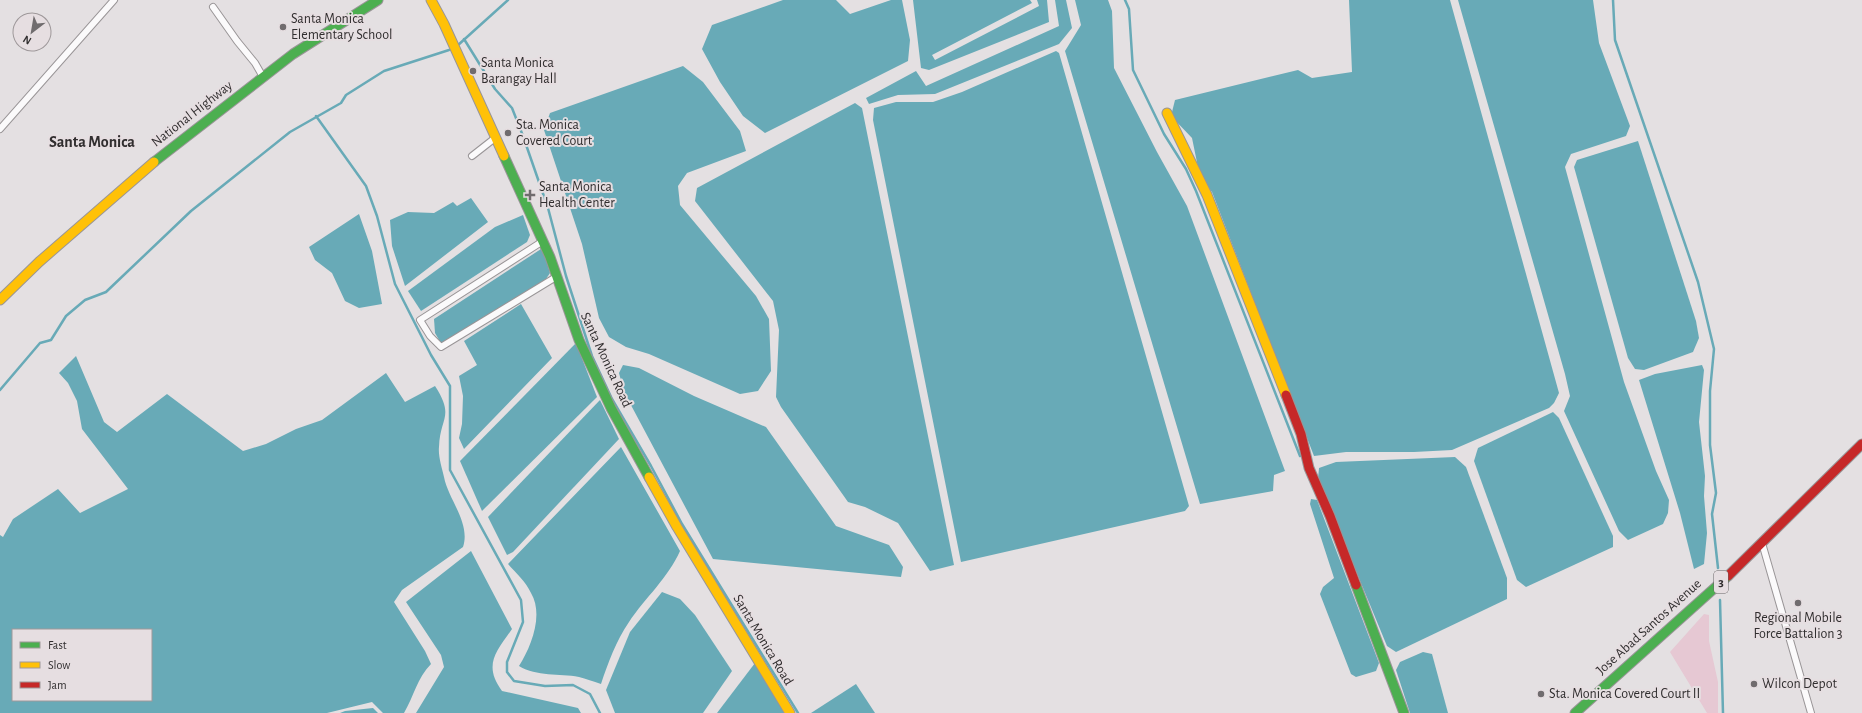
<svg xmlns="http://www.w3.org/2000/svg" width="1862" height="713" font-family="'Alegreya Sans',sans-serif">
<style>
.green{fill:#e6c8d3}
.water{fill:#68aab7;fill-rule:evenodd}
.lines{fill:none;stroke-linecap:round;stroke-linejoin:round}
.stream{stroke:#68aab7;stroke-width:2.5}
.street-casing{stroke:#999597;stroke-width:8}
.fast-casing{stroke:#999597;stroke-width:11}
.slow-casing{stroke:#999597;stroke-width:11}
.jam-casing{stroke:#999597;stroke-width:11}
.street{stroke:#fbfafb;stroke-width:6}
.fast{stroke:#4caf50;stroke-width:9}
.slow{stroke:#ffc107;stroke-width:9}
.jam{stroke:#c62828;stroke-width:9}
.poi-dot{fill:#706c6e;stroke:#e6dee1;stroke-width:1.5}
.labels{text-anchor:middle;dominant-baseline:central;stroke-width:4;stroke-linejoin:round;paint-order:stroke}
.shield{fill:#e6dee1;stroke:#676364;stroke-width:1}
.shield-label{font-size:13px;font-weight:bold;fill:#312e2f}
.poi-label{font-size:14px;fill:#312e2f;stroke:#e6dee1;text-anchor:start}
.street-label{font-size:14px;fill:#312e2f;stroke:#e6dee1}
.quarter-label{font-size:16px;font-weight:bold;fill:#312e2f;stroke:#e6dee1}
</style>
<rect width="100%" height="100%" fill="#e4e0e2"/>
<polygon class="green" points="1704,614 1709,615 1709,641 1718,682 1718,713 1707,713 1670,652"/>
<g class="water">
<polygon points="783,0 836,0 850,14 891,0 902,0 910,40 908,61 765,133 743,116 720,82 702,49 712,25"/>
<polygon points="913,0 1030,0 1032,3 932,55 935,60 1039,6 1037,0 1047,0 1049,22 929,70 921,68"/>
<polygon points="1055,0 1066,0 1072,28 1059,44 935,94 898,95 869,104 866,98 916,71 926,86 1059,26"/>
<polygon points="1075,0 1108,0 1112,11 1114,68 1157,152 1187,206 1285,471 1274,475 1273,491 1200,504 1065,51 1081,25"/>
<polygon points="1349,0 1450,0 1559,393 1554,403 1549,408 1452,450 1414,452 1346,452 1314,456 1212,192 1200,177 1192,138 1171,116 1175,100 1298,70 1312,78 1352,72"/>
<polygon points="1458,0 1593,0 1599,43 1630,126 1626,136 1571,154 1565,167 1624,382 1656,471 1669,500 1668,513 1663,524 1628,540 1619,531 1564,411 1570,396 1565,374"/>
<polygon points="1056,51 1059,53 1189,506 1185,511 961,562 873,120 874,108 896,102 933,102 962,92"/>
<polygon points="683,66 703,82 740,131 746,151 687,173 678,186 680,205 756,296 769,319 771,371 758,391 740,394 649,354 626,347 609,337 599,318 582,244 544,130 550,113"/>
<polygon points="855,103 862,108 954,565 930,571 898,523 865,507 848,502 781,407 776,397 779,330 773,301 695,201 697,188"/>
<polygon points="1638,141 1696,321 1699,338 1693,352 1644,370 1635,369 1628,358 1574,167 1577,160"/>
<polygon points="471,198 488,222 405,286 392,246 390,220 408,212 434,213 453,202 457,206"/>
<polygon points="359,214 372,251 382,304 359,308 345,301 332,273 315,260 309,247"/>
<polygon points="523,215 530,235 527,242 421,311 408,291 495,227"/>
<polygon points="541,249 546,259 550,273 546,279 442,345 435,333 434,319"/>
<polygon points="521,304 552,358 464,449 459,438 462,424 463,396 459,376 477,365 464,341"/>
<polygon points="576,343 597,397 482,511 460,461"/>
<path d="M76 356 104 422 117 432 167 394 243 451 266 444 296 429 322 420 386 373 405 402 435 386C455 417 440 417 439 447 438 456 442 468 444 477 448 499 471 523 463 547L402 590 394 602 425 651 431 664C417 678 414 696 404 713H383L372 702 327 713H0V535L3 537 13 519 58 489 80 513 128 489 82 429 77 401 68 383 59 373ZM13 630H151V700H13Z"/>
<polygon points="623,365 639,368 694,396 766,427 836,526 889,545 903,567 901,577 713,559 624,392 619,373"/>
<polygon points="1702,365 1704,370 1699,422 1705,476 1704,496 1707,533 1704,564 1694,569 1680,513 1639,380 1655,374"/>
<polygon points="600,400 619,439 513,552 507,555 488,517"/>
<polygon points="1553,412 1559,418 1613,536 1613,547 1526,587 1517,580 1474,461 1478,448"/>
<path d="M621 447 680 551C668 578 645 598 629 622 616 641 608 663 601 684 593 681 586 679 579 677 559 673 537 677 519 666 531 647 544 615 531 593 526 582 516 573 508 564Z"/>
<polygon points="1455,457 1466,467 1507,578 1507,599 1396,652 1387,646 1318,479 1319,468 1336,462"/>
<polygon points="1311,499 1317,500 1379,663 1376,671 1356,677 1351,674 1320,594 1323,587 1334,578 1310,504"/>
<path d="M471 551 512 629C496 652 483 665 502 691L578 708 581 713H416L444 667 441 655 406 602Z"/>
<polygon points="662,592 680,599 695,615 732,671 703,713 615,713 606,690 630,632"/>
<polygon points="1423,652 1432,654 1448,713 1410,713 1396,670 1400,662"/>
<polygon points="755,663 785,713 717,713"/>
<polygon points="856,684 875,713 811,713"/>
<polygon points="373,708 378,713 340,713 345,711"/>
</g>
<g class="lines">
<g class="stream">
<polyline points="1125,0 1129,9 1133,70 1164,134 1186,169 1196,191 1300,456"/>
<polyline points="1613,0 1615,40 1698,282 1714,349 1710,391 1710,445 1716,493 1712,514 1718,568"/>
<polyline points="464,39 495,89 512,108 523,136 548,208 566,276 592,356 612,399 651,466 682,524 798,713"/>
<polyline points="316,116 366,186 377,216 395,284 431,355 450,386 450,470 521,600 523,622 507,662 507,672 514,681 545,686 573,685 590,694 600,713"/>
<polyline points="0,390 40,343 51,340 66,316 85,300 106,292 191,211 290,132 341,103 346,95 384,71 449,50 457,46 508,0"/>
<polyline points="1720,600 1723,713"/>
</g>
<g class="street-casing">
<g id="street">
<polyline points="213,7 237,41 255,63 263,77"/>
<polyline points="0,129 114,0"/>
<polyline points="472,156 495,138"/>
<polyline points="543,241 420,320 430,336 441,347 556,277"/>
<polyline points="1762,543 1811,713"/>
</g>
</g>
<g class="fast-casing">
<g id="fast">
<polyline points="504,156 550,257 579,340 611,408 649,477"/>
<polyline points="154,162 293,54 378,0"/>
<polyline points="1356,585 1404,713"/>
<polyline points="1575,713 1728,576"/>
</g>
</g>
<g class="slow-casing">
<g id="slow">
<polyline points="431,0 444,24 504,156"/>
<polyline points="1167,113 1207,195 1286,395"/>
<polyline points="0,300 39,262 154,162"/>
<polyline points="649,477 677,527 790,713"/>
</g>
</g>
<g class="jam-casing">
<g id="jam">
<polyline points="1286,395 1301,434 1309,468 1330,516 1356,585"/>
<polyline points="1728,576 1862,444"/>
</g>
</g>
<use href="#street" class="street"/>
<use href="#fast" class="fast"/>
<use href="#slow" class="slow"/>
<use href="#jam" class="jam"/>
</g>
<g class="poi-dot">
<circle cx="283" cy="27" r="4"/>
<circle cx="473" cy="71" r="4"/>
<circle cx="508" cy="133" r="4"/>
<path d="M528 189h4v4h4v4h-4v4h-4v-4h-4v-4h4z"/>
<circle cx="1798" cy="603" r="4"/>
<circle cx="1754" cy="684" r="4"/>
<circle cx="1541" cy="694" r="4"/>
</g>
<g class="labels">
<rect class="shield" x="1714" y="571" width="14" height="22" rx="3"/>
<g class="shield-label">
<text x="1721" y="582">3</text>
</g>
<g class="poi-label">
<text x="291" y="19">Santa Monica<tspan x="291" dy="16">Elementary School</tspan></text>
<text x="481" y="63">Santa Monica<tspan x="481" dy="16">Barangay Hall</tspan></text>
<text x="516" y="125">Sta. Monica<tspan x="516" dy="16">Covered Court</tspan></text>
<text x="539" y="187">Santa Monica<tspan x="539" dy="16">Health Center</tspan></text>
<text x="1798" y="618" text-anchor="middle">Regional Mobile<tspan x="1798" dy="16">Force Battalion 3</tspan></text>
<text x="1762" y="684">Wilcon Depot</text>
<text x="1549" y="694">Sta. Monica Covered Court II</text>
</g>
<g class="street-label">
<text transform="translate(192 114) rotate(-38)">National Highway</text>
<text transform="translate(606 360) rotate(65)">Santa Monica Road</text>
<text transform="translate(1649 627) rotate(-42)">Jose Abad Santos Avenue</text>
<text transform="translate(763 640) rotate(59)">Santa Monica Road</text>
</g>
<g class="quarter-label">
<text x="92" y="142">Santa Monica</text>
</g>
</g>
<rect x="12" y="629" width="140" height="72" fill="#e6dee1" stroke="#9e989a"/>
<rect x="20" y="642" width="20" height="6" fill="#4caf50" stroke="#9e989a"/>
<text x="48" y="649" font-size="12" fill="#312e2f">Fast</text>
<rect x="20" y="662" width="20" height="6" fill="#ffc107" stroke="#9e989a"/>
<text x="48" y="669" font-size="12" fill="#312e2f">Slow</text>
<rect x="20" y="682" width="20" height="6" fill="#c62828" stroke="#9e989a"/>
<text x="48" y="689" font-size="12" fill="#312e2f">Jam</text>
<g transform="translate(32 32) rotate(211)"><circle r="19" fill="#e6dee1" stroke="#9e989a"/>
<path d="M0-3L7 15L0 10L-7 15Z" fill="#706c6e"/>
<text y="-6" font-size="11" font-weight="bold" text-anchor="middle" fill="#312e2f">N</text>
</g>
</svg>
